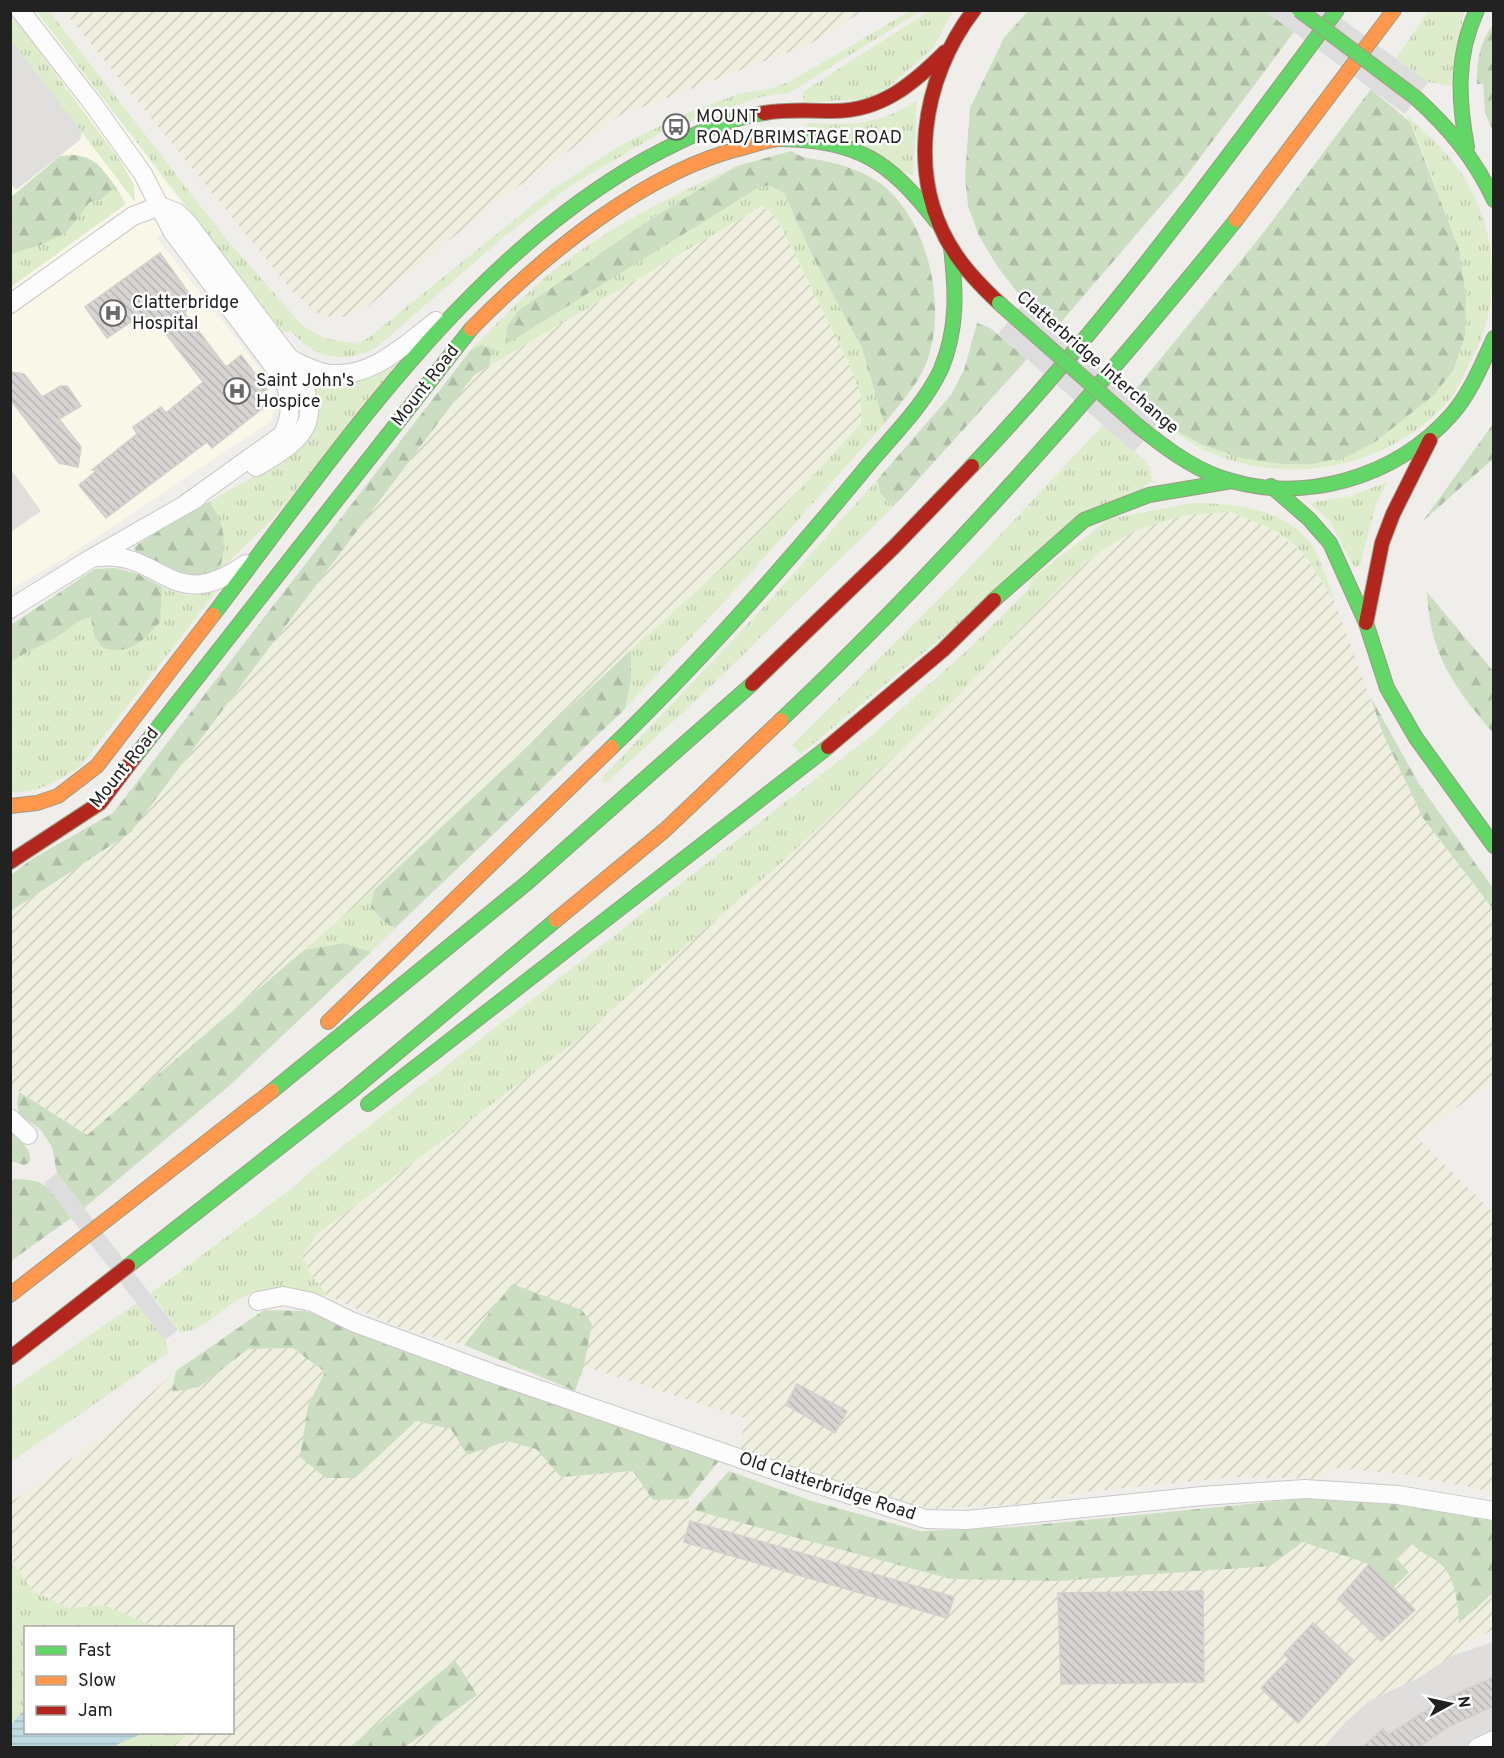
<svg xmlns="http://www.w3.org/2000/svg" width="1504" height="1758" font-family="Overpass,sans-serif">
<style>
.residential{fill:#dfdedc}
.education{fill:#f8f7e8}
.farmland{fill:url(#farmland-furrows)}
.grass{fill:url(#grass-tufts)}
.forest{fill:url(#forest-firs)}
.parking{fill:#e0dfde}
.water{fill:url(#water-rules)}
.pier{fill:#dedddd}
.building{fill:url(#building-back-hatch);stroke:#d3d0cc;stroke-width:1.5}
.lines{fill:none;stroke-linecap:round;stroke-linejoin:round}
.street-casing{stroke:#c9c8c7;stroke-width:20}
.fast-casing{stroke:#999a82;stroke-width:16}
.slow-casing{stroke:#999a82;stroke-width:16}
.jam-casing{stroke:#999a82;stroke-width:16}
.street{stroke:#fdfcfc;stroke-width:18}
.fast{stroke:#63d668;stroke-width:14}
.slow{stroke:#ff974d;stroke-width:14}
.jam{stroke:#b3261e;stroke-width:14}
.fast-bridge-casing{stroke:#a79c86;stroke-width:16;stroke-linecap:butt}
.fast-bridge{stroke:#63d668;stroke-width:14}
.labels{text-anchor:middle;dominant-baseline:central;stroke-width:5;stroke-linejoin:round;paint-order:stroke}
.poi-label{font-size:18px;fill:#222;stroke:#fff;text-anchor:start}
.street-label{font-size:18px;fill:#222;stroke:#fff}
</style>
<defs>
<pattern id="farmland-furrows" width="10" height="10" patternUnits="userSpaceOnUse" patternTransform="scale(1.5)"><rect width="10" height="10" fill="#efefdf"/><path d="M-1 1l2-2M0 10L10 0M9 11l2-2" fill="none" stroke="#cdcdbf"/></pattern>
<pattern id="grass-tufts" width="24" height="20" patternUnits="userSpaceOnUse" patternTransform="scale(1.5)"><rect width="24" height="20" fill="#ddeccb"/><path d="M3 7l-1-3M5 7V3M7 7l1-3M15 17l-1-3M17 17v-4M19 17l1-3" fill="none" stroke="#bdcaae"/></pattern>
<pattern id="forest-firs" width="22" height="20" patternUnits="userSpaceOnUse" patternTransform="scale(1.5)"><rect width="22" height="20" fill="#cbdec1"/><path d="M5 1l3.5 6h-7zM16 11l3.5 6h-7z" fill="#aebea6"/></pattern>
<pattern id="water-rules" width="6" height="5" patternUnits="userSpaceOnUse" patternTransform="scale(1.5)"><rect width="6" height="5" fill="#bfdbe3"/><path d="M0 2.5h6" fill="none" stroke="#a4bcc2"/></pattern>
<pattern id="building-back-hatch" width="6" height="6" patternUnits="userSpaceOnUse" patternTransform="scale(1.5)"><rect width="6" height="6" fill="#d7d4d2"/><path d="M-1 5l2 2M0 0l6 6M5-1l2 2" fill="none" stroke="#b8b6b4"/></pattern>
</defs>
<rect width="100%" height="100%" fill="#f0eeeb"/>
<polygon class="residential" points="1493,1642 1493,1747 1323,1748 1346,1721 1370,1700 1418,1678 1449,1657"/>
<polygon class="education" points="10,11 36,11 189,212 157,238 275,388 272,421 68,556 11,589"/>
<g class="farmland">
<polygon points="64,11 863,11 810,44 619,116 500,199 367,307 343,317 321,316 294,293"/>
<polygon points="762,206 770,211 783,230 850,366 861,395 861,424 748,545 374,890 87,1135 11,1086 11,911 13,907 131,832 474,375"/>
<polygon points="1231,512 1270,528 1305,555 1335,602 1383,734 1423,818 1493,909 1493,1080 1417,1138 1493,1212 1493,1492 1402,1474 1335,1468 1318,1479 1236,1477 1074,1493 1029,1504 935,1509 891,1500 738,1447 747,1419 584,1366 592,1324 512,1284 464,1345 400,1328 328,1296 312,1276 302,1256 317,1234 575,1042 782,862 957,697 1064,582 1101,551 1136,530 1187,514"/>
<polygon points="293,1348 325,1372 308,1406 355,1478 415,1421 451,1429 467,1454 507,1441 536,1449 561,1477 633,1471 653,1500 688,1499 693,1510 951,1579 1299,1499 1493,1517 1493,1629 1418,1678 1370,1700 1346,1721 1323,1747 405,1747 477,1695 455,1660 350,1747 171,1747 189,1733 232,1732 232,1628 156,1627 104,1605 69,1608 33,1591 11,1559 10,1503 102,1437 176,1371 173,1391 199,1387 248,1349"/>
</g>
<g class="grass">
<path d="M36 11H49L227 240 302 325 324 338 356 344 368 338 554 188 623 144 681 116 682 120 569 187 506 235 377 347C344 365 315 359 291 331L283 332Z"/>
<polygon points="910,11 921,11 789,93 761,97 691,120 686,118 684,114 739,94 772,88 791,81"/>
<polygon points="929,11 953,11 933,48 875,99 804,102 803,92"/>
<polygon points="1429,11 1464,11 1451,86 1428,82 1396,58"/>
<polygon points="10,12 121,162 134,185 135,202 11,40"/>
<path d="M917 100 913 176 807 128V123C851 125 879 126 917 100Z"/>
<path d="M1405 114C1429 135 1452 156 1468 184 1499 238 1501 308 1470 362 1463 376 1456 394 1445 405 1384 470 1283 488 1202 449 1188 442 1174 430 1160 422L1203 445 1241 458 1281 464H1312L1454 369 1465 336 1466 296 1459 249 1414 129Z"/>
<path d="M737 166 643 224 769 185 784 193 816 263 862 348 884 424 746 578 625 709 631 679V650L748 545 861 424V395L850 366 783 230 770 211 762 206 489 366 493 359 470 351C498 323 526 292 557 268 612 225 673 195 737 166Z"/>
<polygon points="116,187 126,204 11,287 11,254 41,245 66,233 90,202 100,200"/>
<polygon points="403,356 273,519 219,571 209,502 281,461 314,397 314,378"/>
<polygon points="1103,425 1145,460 1150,468 1152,481 952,629 801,754 792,745 952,586"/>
<polygon points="877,480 880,492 889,503 898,502 703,694 606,783 600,780 757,614"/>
<polygon points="1387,482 1376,504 1360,565 1355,568 1329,520 1309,503 1351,496"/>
<path d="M1193 503C1234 503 1292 509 1315 550 1323 565 1328 585 1335 602L1305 555 1289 540 1270 528 1231 512 1187 515 1136 530 1101 551 1064 582 957 697 782 862 575 1042 317 1234 302 1256 312 1276 328 1296C302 1291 270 1283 245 1296 220 1308 208 1329 181 1333L151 1293 295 1186 311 1171 872 735 971 647 1027 591 1032 578 1109 519Z"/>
<path d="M116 568C141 575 162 591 188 595 196 596 207 593 216 592L80 767C57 781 38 793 11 792V625L95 569Z"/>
<polygon points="374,890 371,907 382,920 395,928 371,952 344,943 304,950"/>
<polygon points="137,1303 165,1340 168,1353 11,1462 11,1389"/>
<polygon points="10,1559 33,1591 69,1608 104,1605 156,1627 26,1628 26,1732 189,1733 171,1747 11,1747"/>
</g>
<g class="forest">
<polygon points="1028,11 1265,11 1294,32 1184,179 1056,328 1025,301 999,269 979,236 968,206 965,176 970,108 1004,38"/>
<path d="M1493 25V131L1485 113 1483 84H1477C1476 63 1480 41 1493 25Z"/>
<polygon points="1371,89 1410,122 1459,249 1466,296 1465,336 1454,369 1434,395 1375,442 1346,457 1312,464 1281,464 1241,458 1203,445 1160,422 1131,395 1264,232"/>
<path d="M791 151C803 159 811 158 825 161 844 165 864 172 880 183 929 220 948 308 926 364 916 387 899 405 884 424L862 348 816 263 784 193 769 185 756 189 505 345 508 325 518 311 643 224 737 166Z"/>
<path d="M74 155C98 158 102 169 116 187L100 200 90 202 66 233 41 245 11 254V197L60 156Z"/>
<polygon points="977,323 990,328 1027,359 898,502 889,503 880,492 877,480 951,395 964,370"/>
<polygon points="481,345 490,348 492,352 489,366 474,375 131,832 11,911 11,875 32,859 113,813 470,351"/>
<polygon points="1493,424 1493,459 1423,521"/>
<path d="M209 502C226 523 227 546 219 571 189 587 162 566 136 552L134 547 183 515Z"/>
<path d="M116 568 138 574 162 587 160 622C141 642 132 655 103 648L94 636 91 617C76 620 71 628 58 636 42 646 25 651 11 662V625L95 569Z"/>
<path d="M1427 592 1493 671V733C1453 686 1430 655 1427 592Z"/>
<polygon points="631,650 631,679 625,709 395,928 382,920 371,907 374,890"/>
<polygon points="1370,696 1419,784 1493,888 1493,909 1423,818 1383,734"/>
<polygon points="344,943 371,952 229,1086 84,1208 57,1173 52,1147 41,1130 19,1114 17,1104 19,1092 87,1135 304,950"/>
<path d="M11 1133C21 1141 32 1148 30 1162L24 1165 11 1161Z"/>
<path d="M14 1179C51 1179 50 1191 71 1218L11 1261V1182Z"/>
<polygon points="512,1284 582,1310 592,1324 584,1366 575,1391 464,1345"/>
<polygon points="264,1310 305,1311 719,1461 688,1499 653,1500 633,1471 561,1477 536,1449 507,1441 467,1455 451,1429 416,1421 355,1478 326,1478 300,1457 308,1406 325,1372 293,1348 248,1349 199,1387 172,1392 176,1371"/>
<path d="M729 1471 812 1501 920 1531 1014 1527 1299 1499 1344 1498 1475 1513 1493 1516V1593L1459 1623C1458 1602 1455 1571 1434 1559 1422 1552 1422 1553 1411 1543L1397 1559 1409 1572 1393 1588 1369 1564 1303 1542 1270 1566 1058 1581 951 1579 693 1510Z"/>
<polygon points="455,1660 477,1695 405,1747 350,1747"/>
</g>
<g class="parking">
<polygon points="11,40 82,132 80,140 16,190 10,183"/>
<polygon points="10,468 41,511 11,532 10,532"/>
</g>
<polygon class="water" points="25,1712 26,1732 144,1733 111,1747 11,1747 11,1725 21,1713"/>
<g class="pier">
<polygon points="1265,11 1331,11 1428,82 1405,114"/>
<polygon points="1025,301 1160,422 1134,452 998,334"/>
<polygon points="57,1173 178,1330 165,1340 44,1183"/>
</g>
<g class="building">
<polygon points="160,253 196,303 184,312 226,367 241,355 267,389 259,395 267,405 212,448 207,442 106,518 79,485 96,471 92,470 137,434 133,427 161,407 166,413 203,382 156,321 147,329 137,318 107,338 85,307"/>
<polygon points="10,372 24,374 42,397 61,386 67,386 81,406 59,419 81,447 78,467 59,463 10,399"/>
<polygon points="797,1384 847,1411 835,1433 786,1405"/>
<polygon points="690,1521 954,1597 947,1618 684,1542"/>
<polygon points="1369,1564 1415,1610 1381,1641 1338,1599"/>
<polygon points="1203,1591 1204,1682 1061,1684 1058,1593"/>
<polygon points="1313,1623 1354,1661 1298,1723 1261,1688 1289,1659 1284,1654"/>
<polygon points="1494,1677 1494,1706 1448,1727 1418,1748 1361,1748 1383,1729 1388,1735 1442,1700"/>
</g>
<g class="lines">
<g class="street-casing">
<g id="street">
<path d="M20 10 93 104 143 174 172 231 284 380C291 401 293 415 282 435L187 503"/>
<path d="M160 206 176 212 187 222 290 359C325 418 311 436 256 467"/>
<polyline points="10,304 133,216 160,206"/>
<path d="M290 359C301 364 314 371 325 373 368 381 404 346 436 321"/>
<path d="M97 557C164 550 170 617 246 564"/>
<polyline points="10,609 92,558 197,498"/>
<polyline points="10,1118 28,1135"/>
<polyline points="258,1301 283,1296 312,1302 353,1322 491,1373 791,1476 926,1519 967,1520 1202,1496 1305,1489 1398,1495 1494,1511"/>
<polyline points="1477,1748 1494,1740"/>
</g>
</g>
<g class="fast-casing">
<g id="fast">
<path d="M1416 98C1449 128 1475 159 1494 200"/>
<path d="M781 139C859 141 888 160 936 221"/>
<path d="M1467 147C1458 99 1456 55 1477 10"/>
<path d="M1138 426C1163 446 1189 466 1219 477 1301 506 1396 478 1452 414 1471 392 1482 364 1494 338"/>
<path d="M972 466C1106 325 1221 166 1337 10"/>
<polyline points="1271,486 1309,519 1330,543 1366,623 1387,688 1416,738 1494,846"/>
<polyline points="994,600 1084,520 1149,495 1232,481"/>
<path d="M213 615C337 453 465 260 646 159 683 139 722 120 764 113"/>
<path d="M781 720C945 565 1095 395 1236 220"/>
<path d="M612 747C702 660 784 567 864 470 890 438 924 406 941 369 958 329 956 290 951 248"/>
<polyline points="134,758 471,329"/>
<polyline points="272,1091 528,882 752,684"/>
<polyline points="368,1104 828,747"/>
<polyline points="128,1266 349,1093 556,920"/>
</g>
</g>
<g class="slow-casing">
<g id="slow">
<polyline points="1236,220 1394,10"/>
<path d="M471 329C542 257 645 170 746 147 757 144 769 139 781 139"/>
<polyline points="10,806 37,803 58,796 97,766 213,615"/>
<polyline points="556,920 665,830 781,720"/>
<polyline points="328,1022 612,747"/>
<polyline points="10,1295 272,1091"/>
</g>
</g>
<g class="jam-casing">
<g id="jam">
<path d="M974 10C921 79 905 180 956 255 968 273 983 288 999 303"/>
<path d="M764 113C787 109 810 111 834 111 881 111 913 84 945 52"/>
<polyline points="1366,623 1382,543 1393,514 1430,440"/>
<polyline points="752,684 894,547 972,466"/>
<polyline points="828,747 943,650 994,600"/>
<polyline points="10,862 100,803 134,758"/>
<polyline points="10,1358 128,1266"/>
</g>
</g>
<use href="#street" class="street"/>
<use href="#fast" class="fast"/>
<use href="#slow" class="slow"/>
<use href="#jam" class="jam"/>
<g class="fast-bridge-casing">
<g id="fast-bridge">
<polyline points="1299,10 1416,98"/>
<polyline points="999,303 1138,426"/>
</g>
</g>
<use href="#fast-bridge" class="fast-bridge"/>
</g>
<defs>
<g id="bus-ring" transform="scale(1.35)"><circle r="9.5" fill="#fff" stroke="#6a6968" stroke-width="1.5"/><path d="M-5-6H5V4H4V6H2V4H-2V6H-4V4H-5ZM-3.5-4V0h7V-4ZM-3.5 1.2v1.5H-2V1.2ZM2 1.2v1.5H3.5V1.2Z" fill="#6a6968"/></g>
<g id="hospital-ring" transform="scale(1.35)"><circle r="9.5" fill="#fff" stroke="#6a6968" stroke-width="1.5"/><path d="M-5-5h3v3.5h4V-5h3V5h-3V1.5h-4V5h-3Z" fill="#6a6968"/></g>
</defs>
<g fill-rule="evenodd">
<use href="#bus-ring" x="676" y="127"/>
<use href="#hospital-ring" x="113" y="313"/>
<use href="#hospital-ring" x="237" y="391"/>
</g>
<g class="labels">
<g class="poi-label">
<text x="696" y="117">MOUNT<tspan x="696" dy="21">ROAD/BRIMSTAGE ROAD</tspan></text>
<text x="132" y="303">Clatterbridge<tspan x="132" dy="21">Hospital</tspan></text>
<text x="256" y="381">Saint John's<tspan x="256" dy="21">Hospice</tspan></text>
</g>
<g class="street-label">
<text transform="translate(1097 363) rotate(41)">Clatterbridge Interchange</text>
<text transform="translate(426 386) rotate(-52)">Mount Road</text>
<text transform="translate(125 768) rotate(-51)">Mount Road</text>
<text transform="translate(827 1487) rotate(18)">Old Clatterbridge Road</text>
</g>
</g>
<rect width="1504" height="1758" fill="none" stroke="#222222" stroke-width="24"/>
<rect x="24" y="1626" width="210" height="108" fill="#ffffff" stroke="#a7a7a7" stroke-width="1.5"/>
<rect x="36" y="1646" width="30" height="9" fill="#63d668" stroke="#a7a7a7" stroke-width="1.5"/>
<text x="78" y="1656" font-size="18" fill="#222222">Fast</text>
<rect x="36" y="1676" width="30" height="9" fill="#ff974d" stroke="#a7a7a7" stroke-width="1.5"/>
<text x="78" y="1686" font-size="18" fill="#222222">Slow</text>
<rect x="36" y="1706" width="30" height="9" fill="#b3261e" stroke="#a7a7a7" stroke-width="1.5"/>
<text x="78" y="1716" font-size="18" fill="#222222">Jam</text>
<g transform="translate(1450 1704) rotate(82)" stroke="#ffffff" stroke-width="4.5" paint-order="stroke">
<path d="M0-4.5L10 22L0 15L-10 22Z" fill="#222222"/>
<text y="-9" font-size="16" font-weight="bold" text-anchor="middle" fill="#222222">N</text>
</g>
</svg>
